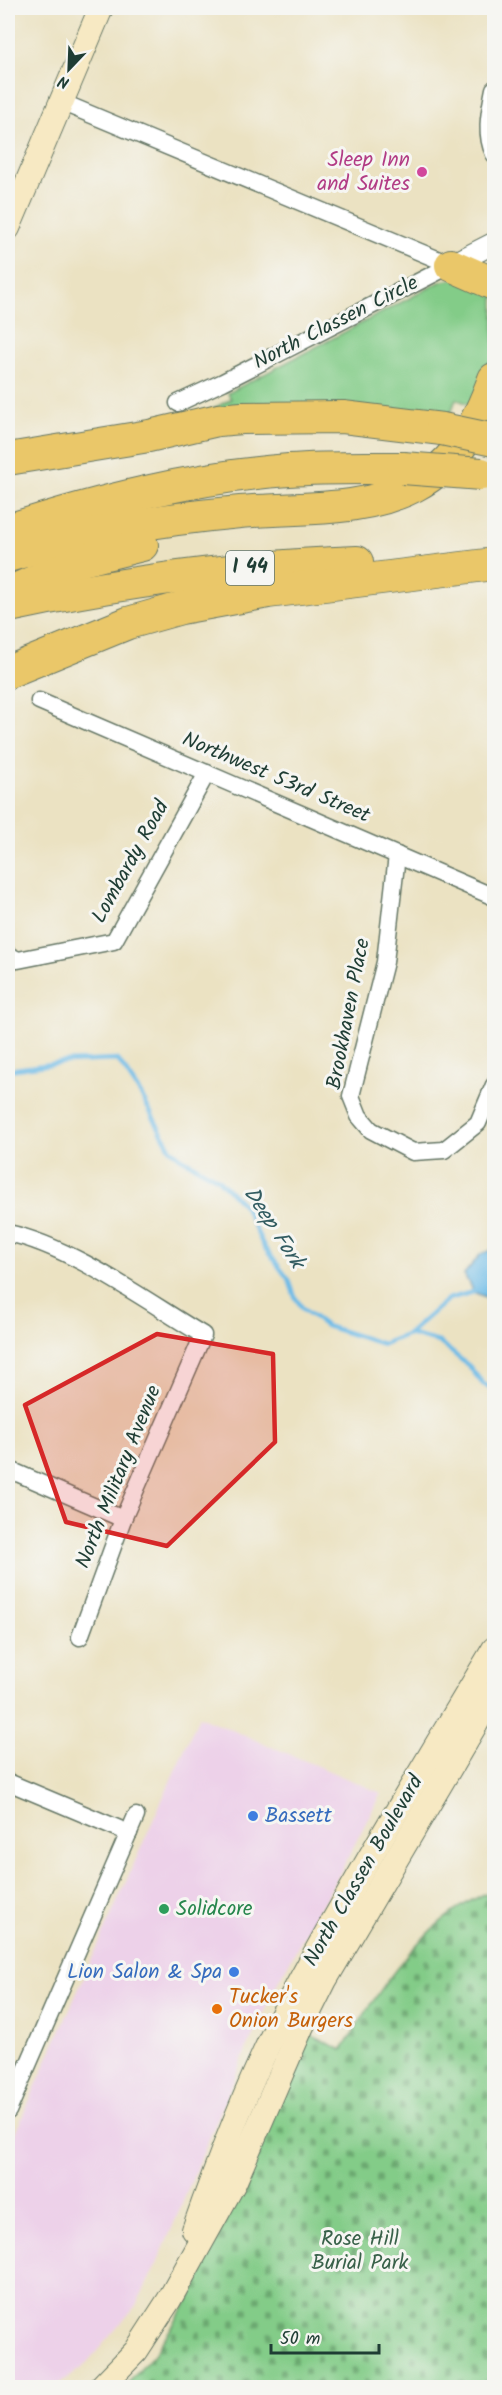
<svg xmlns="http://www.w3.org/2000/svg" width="502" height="2395" font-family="Kalam,sans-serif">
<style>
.built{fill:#edd1e9}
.grass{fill:#83cc88;stroke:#51845e;stroke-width:1.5}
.cemetery{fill:url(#cemetery-stones);stroke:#51845e;stroke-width:1.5}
.water{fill:#6dbbe7;stroke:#467c8e;stroke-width:1.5}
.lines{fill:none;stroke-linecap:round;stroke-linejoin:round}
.stream{stroke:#6dbbe7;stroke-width:4.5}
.minor-casing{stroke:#676;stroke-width:19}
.tertiary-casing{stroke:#676;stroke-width:23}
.secondary-casing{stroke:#676;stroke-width:26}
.motorway-casing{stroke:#676;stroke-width:34}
.minor{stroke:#fff;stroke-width:16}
.tertiary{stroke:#fff;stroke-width:21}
.secondary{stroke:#f7e9c3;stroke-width:24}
.motorway{stroke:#eac769;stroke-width:32}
.motorway-bridge-casing{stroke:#676;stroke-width:34;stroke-linecap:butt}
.motorway-bridge{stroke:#eac769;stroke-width:32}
.marked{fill:#d62828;fill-opacity:0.2;stroke:#d62828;stroke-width:4.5;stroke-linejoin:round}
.hotel-dot{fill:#d1479c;stroke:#f6f6f2;stroke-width:2}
.shop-dot{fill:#3f7fe0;stroke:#f6f6f2;stroke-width:2}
.leisure-dot{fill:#2e9e5b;stroke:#f6f6f2;stroke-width:2}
.food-dot{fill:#e8710a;stroke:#f6f6f2;stroke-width:2}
.labels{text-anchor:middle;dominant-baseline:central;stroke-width:6;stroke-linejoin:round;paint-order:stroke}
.shield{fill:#f6f6f2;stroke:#60746d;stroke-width:1.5}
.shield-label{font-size:20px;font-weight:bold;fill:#1f3d34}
.hotel-label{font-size:21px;fill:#b23c85;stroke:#f6f6f2;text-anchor:end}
.street-label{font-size:21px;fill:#1f3d34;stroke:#f6f6f2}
.shop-label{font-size:21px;fill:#366cbe;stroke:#f6f6f2;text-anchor:start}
.leisure-label{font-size:21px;fill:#27864d;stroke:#f6f6f2;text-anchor:start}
.food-label{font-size:21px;fill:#c56008;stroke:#f6f6f2;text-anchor:start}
.park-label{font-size:21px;fill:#386149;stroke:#f6f6f2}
.water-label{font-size:22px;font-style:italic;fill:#325c61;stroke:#f6f6f2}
</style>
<defs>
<pattern id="cemetery-stones" width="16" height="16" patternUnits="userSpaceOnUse" patternTransform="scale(1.5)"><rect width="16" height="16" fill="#83cc88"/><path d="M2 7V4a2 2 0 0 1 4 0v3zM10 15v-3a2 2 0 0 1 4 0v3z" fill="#6ba770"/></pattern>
</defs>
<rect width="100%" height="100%" fill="#f6f6f2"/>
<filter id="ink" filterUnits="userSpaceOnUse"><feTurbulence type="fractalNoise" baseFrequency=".0167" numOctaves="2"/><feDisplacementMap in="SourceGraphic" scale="12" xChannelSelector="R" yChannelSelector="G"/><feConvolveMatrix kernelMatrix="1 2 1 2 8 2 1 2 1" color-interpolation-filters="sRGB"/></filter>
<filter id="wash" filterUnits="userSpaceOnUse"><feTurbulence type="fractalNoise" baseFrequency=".008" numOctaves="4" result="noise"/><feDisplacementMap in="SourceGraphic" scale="24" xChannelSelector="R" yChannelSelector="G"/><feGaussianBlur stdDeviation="1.35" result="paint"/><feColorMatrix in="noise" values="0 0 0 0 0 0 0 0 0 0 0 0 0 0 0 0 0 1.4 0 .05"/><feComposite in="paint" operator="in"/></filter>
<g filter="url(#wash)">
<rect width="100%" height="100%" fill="#ebe2c2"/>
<polygon class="built" points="199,1716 381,1793 340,1873 279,1980 246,2050 157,2264 135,2307 83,2367 54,2387 8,2387 8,2149"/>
<polygon class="grass" points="454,279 494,294 494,357 473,406 456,399 448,421 196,418 231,399 228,393 442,281"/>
<path class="cemetery" d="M494 1890V2387L124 2388 155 2353 192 2296 308 2034 342 2050C381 1988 423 1917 494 1890Z"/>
<polygon class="water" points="494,1249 494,1296 490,1299 473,1292 464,1274 481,1254"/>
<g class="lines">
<g class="stream">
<polyline points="8,1070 66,1062 118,1060 140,1093 170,1148 180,1157 218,1179 245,1207 264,1247 289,1280 295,1297 303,1309 326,1326 383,1344 408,1334 439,1342 469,1366 483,1384 494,1389"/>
<polyline points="408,1334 448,1299 473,1292 477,1288"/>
</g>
</g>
</g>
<g filter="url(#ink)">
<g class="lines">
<g class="minor-casing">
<g id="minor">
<path d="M494 89C490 110 484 133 494 154"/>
<polyline points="61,102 451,265"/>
<polyline points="178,403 223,382 451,265"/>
<polyline points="39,701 494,897"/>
<polyline points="397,855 385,962 351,1096 359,1116 371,1130 413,1152 444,1150 478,1123 494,1085"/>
<polyline points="8,955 18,960 114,941 207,773"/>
<path d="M8 1233C71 1246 146 1301 203 1335L123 1519 80 1637"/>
<polyline points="8,1469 123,1519"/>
<polyline points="8,1782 129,1833"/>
<polyline points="8,2111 136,1816"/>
</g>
</g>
<g class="tertiary-casing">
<polyline id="tertiary" points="451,265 494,243"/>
</g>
<g class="secondary-casing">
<g id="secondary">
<polyline points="8,228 101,8"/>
<path d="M194 2230C223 2147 257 2061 299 1983 360 1870 428 1760 494 1649"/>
<polyline points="100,2388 136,2351 169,2300 234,2183 301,2028 325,1980 494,1693"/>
</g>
</g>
<g class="motorway-casing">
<g id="motorway">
<polyline points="451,265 494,284"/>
<polyline points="8,459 149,436 218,420 242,418 343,417 442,429"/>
<path d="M8 530C99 501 193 477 289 470 327 467 365 468 403 468"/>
<path d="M8 556C83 532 161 519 240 512 298 507 362 513 414 486 458 463 478 423 494 379"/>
<polyline points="8,593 82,560 142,545"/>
<path d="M14 605C128 581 241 566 357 562"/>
<polyline points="8,672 128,623 181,608 268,592 494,564"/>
</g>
</g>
<use href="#minor" class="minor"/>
<use href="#tertiary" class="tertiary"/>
<use href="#secondary" class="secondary"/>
<use href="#motorway" class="motorway"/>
<g class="motorway-bridge-casing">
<g id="motorway-bridge">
<polyline points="442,429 494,440"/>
<polyline points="403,468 481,474"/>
</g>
</g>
<use href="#motorway-bridge" class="motorway-bridge"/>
</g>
</g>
<path class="marked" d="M157 1334 273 1354 275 1442 167 1546 66 1522 25 1405Z"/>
<circle class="hotel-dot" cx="422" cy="172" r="6"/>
<g class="shop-dot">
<circle cx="253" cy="1816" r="6"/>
<circle cx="234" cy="1972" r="6"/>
</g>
<circle class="leisure-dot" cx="164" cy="1909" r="6"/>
<circle class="food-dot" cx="217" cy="2009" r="6"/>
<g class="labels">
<rect class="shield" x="226" y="551" width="48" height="34" rx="4.5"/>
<g class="shield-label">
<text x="250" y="568">I 44</text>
</g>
<g class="hotel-label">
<text x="410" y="160">Sleep Inn<tspan x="410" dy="24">and Suites</tspan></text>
</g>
<g class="street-label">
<text transform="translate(336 323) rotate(-27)">North Classen Circle</text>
<text transform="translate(276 778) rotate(23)">Northwest 53rd Street</text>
<text transform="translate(131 862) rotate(-61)">Lombardy Road</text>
<text transform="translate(349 1014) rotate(-79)">Brookhaven Place</text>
<text transform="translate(119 1477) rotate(-68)">North Military Avenue</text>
<text transform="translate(364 1871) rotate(-60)">North Classen Boulevard</text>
</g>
<g class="shop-label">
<text x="265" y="1816">Bassett</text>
<text x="222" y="1972" text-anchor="end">Lion Salon &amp; Spa</text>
</g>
<g class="leisure-label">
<text x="176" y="1909">Solidcore</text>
</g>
<g class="food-label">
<text x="229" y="1997">Tucker's<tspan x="229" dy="24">Onion Burgers</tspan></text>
</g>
<g class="park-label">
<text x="360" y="2239">Rose Hill<tspan x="360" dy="24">Burial Park</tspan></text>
</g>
<g class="water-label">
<text transform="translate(273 1228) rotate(57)">Deep Fork</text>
</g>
</g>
<rect width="502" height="2395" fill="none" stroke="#f6f6f2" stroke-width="30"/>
<g transform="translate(69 69) rotate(203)" stroke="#f6f6f2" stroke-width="4.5" paint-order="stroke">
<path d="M0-4.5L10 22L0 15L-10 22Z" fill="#1f3d34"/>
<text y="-9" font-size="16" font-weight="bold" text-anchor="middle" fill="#1f3d34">N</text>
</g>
<path d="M271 2344v9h108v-9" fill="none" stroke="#1f3d34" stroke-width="3"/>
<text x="280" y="2344" font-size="18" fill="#1f3d34" stroke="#f6f6f2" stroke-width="4.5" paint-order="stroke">50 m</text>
</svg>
